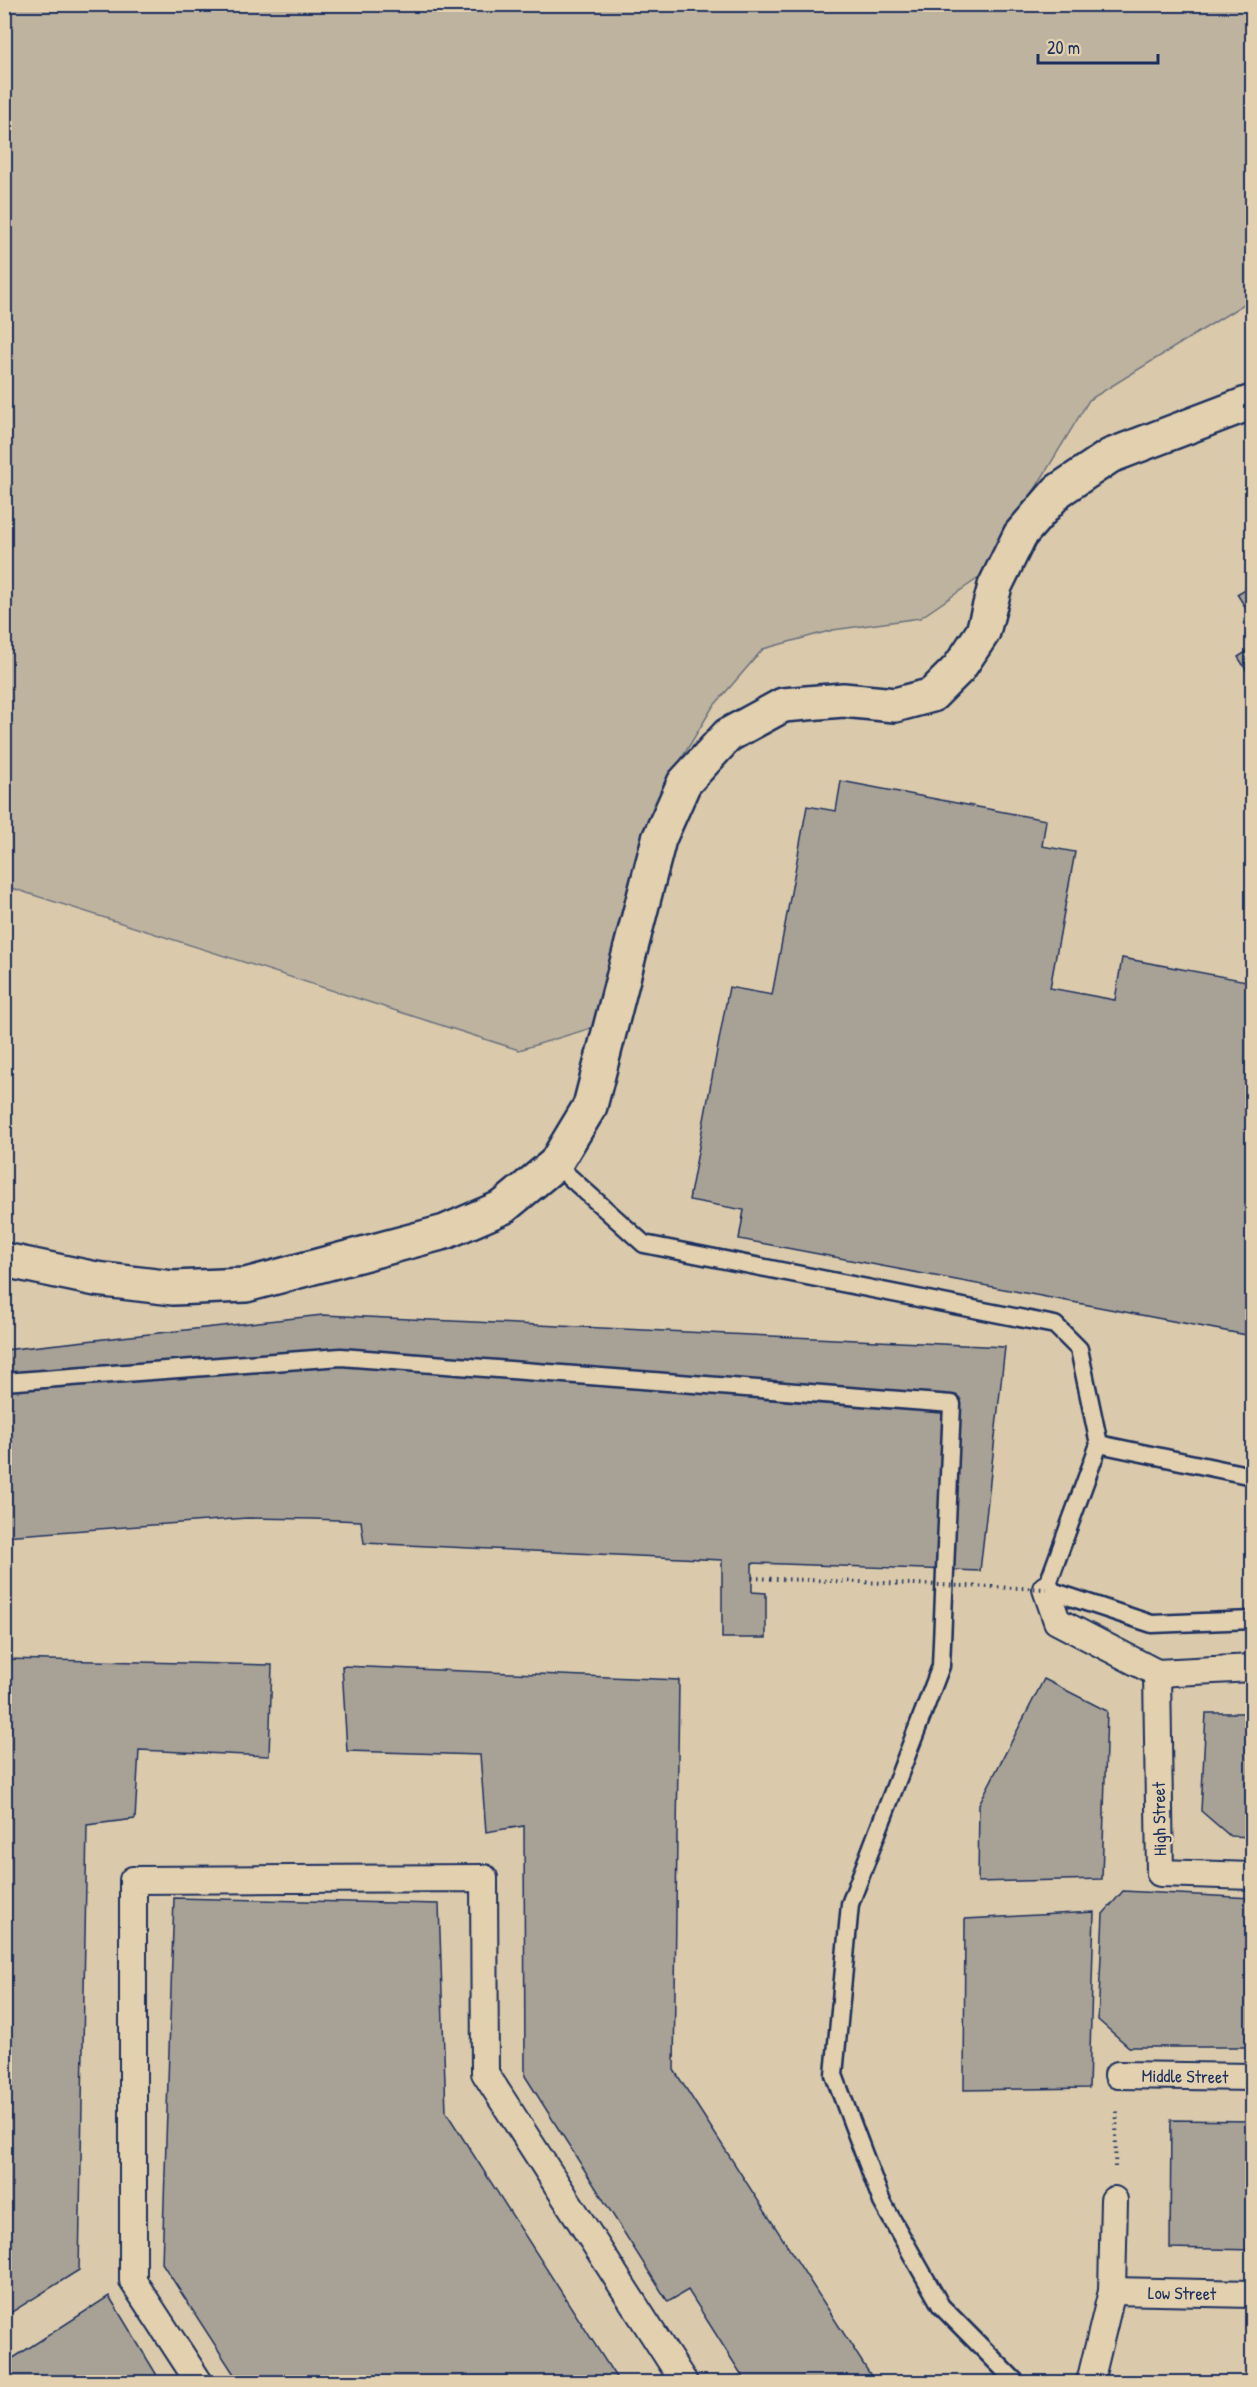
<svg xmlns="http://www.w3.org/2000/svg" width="1257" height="2387" font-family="'Patrick Hand',sans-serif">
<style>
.green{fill:#beb39f;stroke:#6c717e;stroke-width:1.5}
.building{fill:#a8a196;stroke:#1b2f5e;stroke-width:1.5}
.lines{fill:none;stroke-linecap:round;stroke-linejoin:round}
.service-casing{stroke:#1b2f5e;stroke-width:21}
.pedestrian-casing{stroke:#1b2f5e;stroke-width:30}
.tertiary-casing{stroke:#1b2f5e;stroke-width:38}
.path{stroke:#1b2f5e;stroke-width:4;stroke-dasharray:1.5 4.5;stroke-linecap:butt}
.service{stroke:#e2d0ae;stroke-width:16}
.pedestrian{stroke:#e2d0ae;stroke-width:26}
.tertiary{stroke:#e2d0ae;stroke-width:33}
.path-bridge{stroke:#1b2f5e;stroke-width:4;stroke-dasharray:1.5 4.5;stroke-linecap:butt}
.labels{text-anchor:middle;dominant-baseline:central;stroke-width:5;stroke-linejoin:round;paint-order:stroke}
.street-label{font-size:18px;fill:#1b2f5e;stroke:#e2d0ae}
</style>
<rect width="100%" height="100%" fill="#dacaab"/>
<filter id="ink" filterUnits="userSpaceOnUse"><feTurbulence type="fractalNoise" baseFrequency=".0167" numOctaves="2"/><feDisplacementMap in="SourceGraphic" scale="12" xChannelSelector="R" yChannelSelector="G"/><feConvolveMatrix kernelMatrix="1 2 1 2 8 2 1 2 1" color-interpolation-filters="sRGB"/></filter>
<g filter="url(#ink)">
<polygon class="green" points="5,5 1252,5 1252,299 1089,400 983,575 920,618 833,630 763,649 712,708 662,791 598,1026 519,1050 5,886"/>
<g class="building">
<polygon points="1252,585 1252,618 1237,594"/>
<polygon points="1252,648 1252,679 1238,657"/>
<polygon points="841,781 1046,820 1042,846 1075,852 1050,988 1115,1000 1122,958 1252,982 1252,1336 739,1239 744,1210 689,1200 729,987 772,995 807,806 836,811"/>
<polygon points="323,1315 1005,1347 980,1571 752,1563 752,1592 766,1593 766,1638 722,1638 722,1560 364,1543 361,1521 313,1519 247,1518 4,1536 4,1350"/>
<polygon points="4,1659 272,1665 269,1756 139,1750 135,1819 87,1825 79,2270 4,2317"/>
<polygon points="342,1666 679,1680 674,2070 875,2382 746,2382 688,2290 668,2302 525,2076 524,1826 486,1832 480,1755 347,1751"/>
<polygon points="1044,1679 1107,1711 1102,1879 978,1882 979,1804"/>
<polygon points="1206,1713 1252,1713 1252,1837 1230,1836 1201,1811"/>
<polygon points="1123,1891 1252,1898 1252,2047 1129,2047 1098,2020 1103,1914"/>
<polygon points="174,1898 439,1904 446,2112 619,2382 239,2382 162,2263"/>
<polygon points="1094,1912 1089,2088 964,2090 965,1919"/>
<polygon points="1171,2120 1252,2121 1252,2250 1170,2248"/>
<polygon points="109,2296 161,2382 4,2382 4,2364"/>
</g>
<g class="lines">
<g class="service-casing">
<g id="service">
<polyline points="555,1164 644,1244 1055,1325 1079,1349 1099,1444 1046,1589 1152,1624 1252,1620"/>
<polyline points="4,1382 341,1357 952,1404 941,1666 850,1904 834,2075 882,2202 941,2306 1016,2382"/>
<polyline points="1099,1444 1252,1476"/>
</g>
</g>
<g class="pedestrian-casing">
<g id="pedestrian">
<polyline points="1046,1589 1057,1621 1157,1673 1252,1668"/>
<polyline points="1157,1673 1160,1873 1252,1876"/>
<polyline points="1118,2075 1252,2077"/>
<polyline points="1112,2291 1252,2294"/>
<polyline points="199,2382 133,2281 133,1880 484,1878 485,2073 684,2382"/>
<polyline points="1090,2382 1112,2291 1114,2200"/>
</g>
</g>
<g class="tertiary-casing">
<polyline id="tertiary" points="4,1260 96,1279 173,1288 246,1285 445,1232 503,1207 555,1164 590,1106 659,839 684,783 728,735 783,705 843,700 895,705 932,695 959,668 983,632 995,586 1020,535 1058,491 1110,456 1252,402"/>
</g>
<polyline class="path" points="1115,2167 1117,2108"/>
<use href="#service" class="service"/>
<use href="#pedestrian" class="pedestrian"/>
<use href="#tertiary" class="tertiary"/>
<polyline class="path-bridge" points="752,1578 1046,1589"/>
</g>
</g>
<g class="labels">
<g class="street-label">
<text transform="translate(1159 1819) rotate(-91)">High Street</text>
<text transform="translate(1185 2076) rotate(1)">Middle Street</text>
<text transform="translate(1182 2293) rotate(1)">Low Street</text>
</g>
</g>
<rect width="1257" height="2387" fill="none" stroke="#e2d0ae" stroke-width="24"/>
<rect x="12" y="12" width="1233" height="2363" fill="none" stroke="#1b2f5e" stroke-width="2" filter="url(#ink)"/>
<path d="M1038 54v9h120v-9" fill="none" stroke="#1b2f5e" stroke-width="3"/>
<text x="1047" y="54" font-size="18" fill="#1b2f5e" stroke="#e2d0ae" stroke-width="4.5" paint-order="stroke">20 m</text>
</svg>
